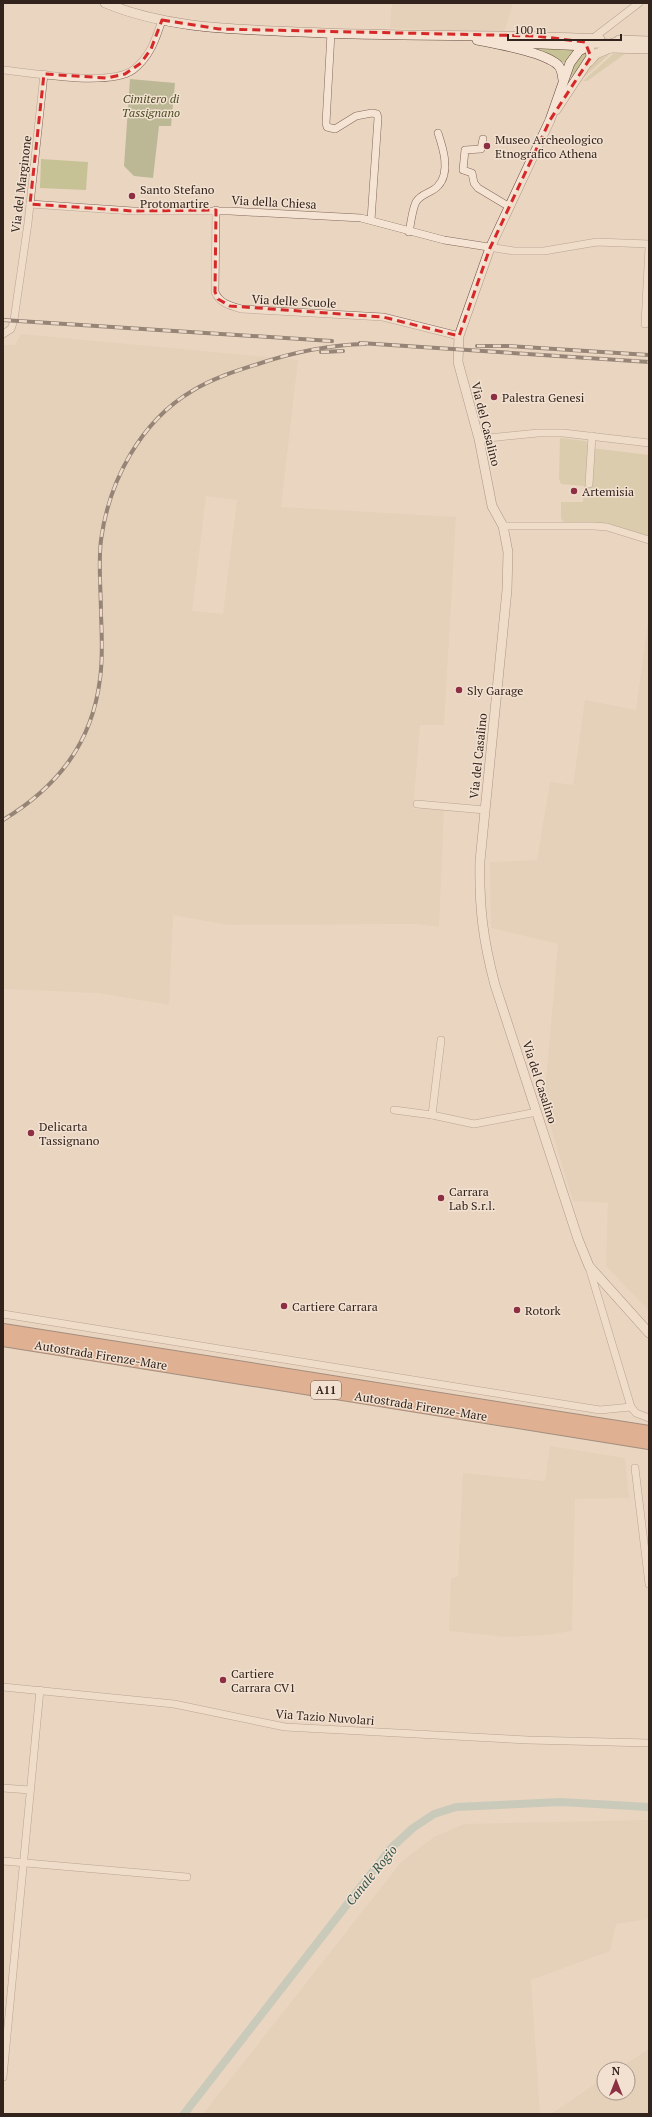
<svg xmlns="http://www.w3.org/2000/svg" width="652" height="2117" font-family="'PT Serif',serif">
<style>
.farmland{fill:#dfcdaf;fill-rule:evenodd}
.green{fill:#c7c296}
.cemetery{fill:#bcb895}
.lines{fill:none;stroke-linecap:round;stroke-linejoin:round}
.canal{stroke:#a3bcb0;stroke-width:8}
.street-casing{stroke:#82675a;stroke-width:8}
.secondary-casing{stroke:#63493d;stroke-width:10}
.highway-casing{stroke:#4f372e;stroke-width:14}
.street{stroke:#f5e4d3;stroke-width:7}
.secondary{stroke:#f5e4d3;stroke-width:9}
.highway{stroke:#d38358;stroke-width:12}
.rail-casing{stroke:#32231d;stroke-width:4}
.rail{stroke:#f2e1d0;stroke-width:2.5;stroke-dasharray:8;stroke-linecap:butt}
.marked{fill:none;stroke:#d62828;stroke-width:3;stroke-dasharray:8 5;stroke-linejoin:round}
.poi-dot{fill:#8c2f43;stroke:#f2e1d0;stroke-width:1.5}
.labels{text-anchor:middle;dominant-baseline:central;stroke-width:3;stroke-linejoin:round;paint-order:stroke}
.shield{fill:#f2e1d0;stroke:#6c5c53;stroke-width:1}
.shield-label{font-size:11px;font-weight:bold;fill:#32231d}
.park-label{font-size:12px;font-style:italic;fill:#4b4d25;stroke:#f2e1d0}
.poi-label{font-size:12px;fill:#32231d;stroke:#f2e1d0;text-anchor:start}
.street-label{font-size:12px;fill:#32231d;stroke:#f2e1d0}
.water-label{font-size:13px;font-style:italic;fill:#2e5148;stroke:#f2e1d0}
</style>
<rect width="100%" height="100%" fill="#ead5c1"/>
<g class="farmland">
<polygon points="392,3 513,3 504,33 390,28"/>
<path d="M21 334 298 360 281 507 456 517 444 725H420L413 809 444 810 439 927 417 924 228 925 173 915 169 1005 97 993 3 989V345H15ZM206 496 237 500 223 614 192 611Z"/>
<polygon points="649,614 649,1311 606,1266 608,1203 573,1201 544,1105 558,944 491,928 490,862 537,860 550,782 573,785 585,700 636,710"/>
<polygon points="550,1446 625,1458 629,1498 575,1499 572,1631 547,1635 505,1637 449,1631 451,1579 458,1576 463,1473 545,1481"/>
<polygon points="649,1820 649,1919 616,1924 610,1951 531,1980 540,2114 203,2114 402,1861 434,1837 464,1824"/>
<polygon points="649,2049 649,2114 551,2114 604,2078 604,2093 628,2093 628,2069 618,2069"/>
</g>
<g class="green">
<polygon points="518,45 580,48 565,63"/>
<path d="M586 50C589 61 578 70 571 77L569 76 572 65Z"/>
<polygon points="612,52 582,79 581,79 599,55"/>
<polygon points="613,54 625,54 587,81 583,81"/>
<polygon points="41,159 88,162 86,190 40,188"/>
<polygon points="560,438 586,441 588,447 591,448 649,455 649,538 606,523 565,525 561,518 561,502 583,502 584,486 561,484 559,478"/>
</g>
<polygon class="cemetery" points="130,79 175,83 171,126 159,126 153,178 134,176 124,166"/>
<g class="lines">
<polyline class="canal" points="184,2114 391,1848 413,1828 434,1814 456,1807 560,1802 649,1807"/>
<g class="street-casing">
<g id="street">
<polyline points="331,33 326,123 327,127 335,129 356,116 372,113 377,114 378,118 371,220"/>
<polyline points="592,39 639,3"/>
<path d="M3 70C33 73 109 87 133 70 150 57 156 39 162 20"/>
<polyline points="483,139 481,149 465,150 463,170 472,173 474,183 478,188 508,206"/>
<polyline points="30,204 133,211 230,211 361,218 444,240 514,251 544,251 597,242 649,244"/>
<path d="M216 210 215 292C220 304 231 306 242 309L383 317 459 336"/>
<path d="M409 232C411 223 412 210 416 202 421 193 432 193 438 186 451 172 443 148 438 133"/>
<polyline points="645,324 649,247"/>
<polyline points="3,334 11,329 14,320 28,223 44,74"/>
<polyline points="479,439 538,433 563,433 649,443"/>
<polyline points="589,484 592,436"/>
<polyline points="503,526 594,526 607,527 649,540"/>
<polyline points="417,804 485,810"/>
<polyline points="394,1110 432,1115 474,1124 537,1112"/>
<polyline points="432,1115 441,1040"/>
<polyline points="589,1267 631,1407 636,1413 649,1418"/>
<polyline points="3,1314 600,1410 631,1407"/>
<polyline points="635,1468 649,1584"/>
<polyline points="3,1687 174,1704 285,1727 528,1740 649,1743"/>
<polyline points="3,1788 30,1790"/>
<polyline points="3,1861 187,1877"/>
<polyline points="3,2077 40,1690"/>
</g>
</g>
<g class="secondary-casing">
<g id="secondary">
<path d="M105 3C168 29 234 29 301 32 400 37 500 34 600 39"/>
<path d="M477 40C497 44 544 52 558 65 562 69 562 74 563 80"/>
<polyline points="619,40 649,41"/>
<path d="M623 40 610 44 594 43 579 51 570 63 550 120 490 248 459 336 458 362 479 439 492 506 503 526 508 552 507 590 480 861C479 907 483 940 495 985L578 1239 589 1266 649 1333"/>
<polyline points="498,42 587,46"/>
<polyline points="608,48 649,49"/>
<polyline points="589,62 596,54 610,48"/>
<polyline points="556,110 591,57 590,49 584,42"/>
</g>
</g>
<g class="highway-casing">
<g id="highway">
<polyline points="3,1330 649,1432"/>
<polyline points="3,1340 649,1443"/>
</g>
</g>
<use href="#street" class="street"/>
<use href="#secondary" class="secondary"/>
<use href="#highway" class="highway"/>
<g class="rail-casing">
<g id="rail">
<polyline points="3,320 332,341"/>
<polyline points="360,343 649,362"/>
<polyline points="477,346 508,346 649,355"/>
<polyline points="321,352 343,351"/>
<path d="M3 820C57 787 92 744 100 679 103 658 102 636 101 615 101 589 98 565 101 540 109 481 140 422 192 391 213 378 236 371 258 364 294 352 328 345 365 344"/>
</g>
</g>
<use href="#rail" class="rail"/>
</g>
<path d="M0 0H652V2117H0ZM162 20 219 29 536 36 585 42 591 57 550 120 490 248 459 336 383 317 230 306 218 299 215 292 216 210 133 211 30 204 44 74 107 78 125 74 141 63 151 49Z" fill="#ead5c1" fill-opacity=".55" fill-rule="evenodd"/>
<path class="marked" d="M162 20 219 29 536 36 585 42 591 57 550 120 490 248 459 336 383 317 230 306 218 299 215 292 216 210 133 211 30 204 44 74 107 78 125 74 141 63 151 49Z"/>
<g class="poi-dot">
<circle cx="487" cy="146" r="4"/>
<circle cx="132" cy="196" r="4"/>
<circle cx="494" cy="397" r="4"/>
<circle cx="574" cy="491" r="4"/>
<circle cx="459" cy="690" r="4"/>
<circle cx="31" cy="1133" r="4"/>
<circle cx="441" cy="1198" r="4"/>
<circle cx="284" cy="1306" r="4"/>
<circle cx="517" cy="1310" r="4"/>
<circle cx="223" cy="1680" r="4"/>
</g>
<g class="labels">
<rect class="shield" x="311" y="1381" width="30" height="18" rx="3"/>
<g class="shield-label">
<text x="326" y="1390">A11</text>
</g>
<g class="park-label">
<text x="151" y="98">Cimitero di<tspan x="151" dy="14">Tassignano</tspan></text>
</g>
<g class="poi-label">
<text x="495" y="139">Museo Archeologico<tspan x="495" dy="14">Etnografico Athena</tspan></text>
<text x="140" y="189">Santo Stefano<tspan x="140" dy="14">Protomartire</tspan></text>
<text x="502" y="397">Palestra Genesi</text>
<text x="582" y="491">Artemisia</text>
<text x="467" y="690">Sly Garage</text>
<text x="39" y="1126">Delicarta<tspan x="39" dy="14">Tassignano</tspan></text>
<text x="449" y="1191">Carrara<tspan x="449" dy="14">Lab S.r.l.</tspan></text>
<text x="292" y="1306">Cartiere Carrara</text>
<text x="525" y="1310">Rotork</text>
<text x="231" y="1673">Cartiere<tspan x="231" dy="14">Carrara CV1</tspan></text>
</g>
<g class="street-label">
<text transform="translate(21 184) rotate(-83)">Via del Marginone</text>
<text transform="translate(274 202) rotate(3)">Via della Chiesa</text>
<text transform="translate(294 301) rotate(3)">Via delle Scuole</text>
<text transform="translate(486 424) rotate(76)">Via del Casalino</text>
<text transform="translate(478 756) rotate(-84)">Via del Casalino</text>
<text transform="translate(540 1082) rotate(72)">Via del Casalino</text>
<text transform="translate(101 1355) rotate(9)">Autostrada Firenze-Mare</text>
<text transform="translate(421 1406) rotate(9)">Autostrada Firenze-Mare</text>
<text transform="translate(325 1717) rotate(4)">Via Tazio Nuvolari</text>
</g>
<g class="water-label">
<text transform="translate(371 1875) rotate(-51)">Canale Rogio</text>
</g>
</g>
<rect width="652" height="2117" fill="none" stroke="#32231d" stroke-width="8"/>
<g transform="translate(616 2081)"><circle r="19" fill="#f2e1d0" stroke="#a59588"/>
<path d="M0-3L7 15L0 10L-7 15Z" fill="#8c2f43"/>
<text y="-6" font-size="11" font-weight="bold" text-anchor="middle" fill="#32231d">N</text>
</g>
<path d="M508 34v6h113v-6" fill="none" stroke="#32231d" stroke-width="2"/>
<text x="514" y="34" font-size="12" fill="#32231d" stroke="#f2e1d0" stroke-width="3" paint-order="stroke">100 m</text>
</svg>
